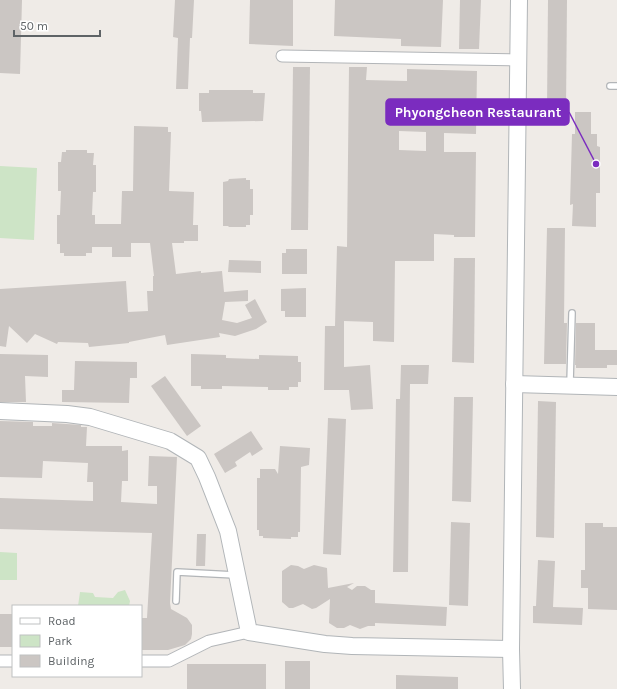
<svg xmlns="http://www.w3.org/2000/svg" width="617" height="689" font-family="Karla,sans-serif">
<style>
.green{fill:#cde4c6}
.building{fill:#cbc6c3;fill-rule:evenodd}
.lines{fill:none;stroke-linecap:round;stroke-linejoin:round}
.lane-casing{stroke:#b2b5b8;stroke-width:8}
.street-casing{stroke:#b2b5b8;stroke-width:13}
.secondary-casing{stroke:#b1b5b8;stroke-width:18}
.lane{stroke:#fff;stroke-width:5.5}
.street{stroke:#fff;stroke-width:11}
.secondary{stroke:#fff;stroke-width:16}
.leader{fill:none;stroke:#7b2cbf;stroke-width:1.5}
.callout-dot{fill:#7b2cbf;stroke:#fff;stroke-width:1.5}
.callout{fill:#7b2cbf;stroke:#7b2cbf;stroke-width:1.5}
.callout-label{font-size:14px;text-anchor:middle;font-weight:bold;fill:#fff}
</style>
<rect width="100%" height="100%" fill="#efebe7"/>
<g class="green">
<polygon points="0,166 37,168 34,240 0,238"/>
<polygon points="0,552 17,553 17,580 0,580"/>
<polygon points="125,590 130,601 129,606 78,606 80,592 93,593 95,597 113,598 118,592"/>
</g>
<g class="building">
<polygon points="0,0 22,0 20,74 0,73"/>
<polygon points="175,0 194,0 192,38 190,38 188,89 176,89 178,38 173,37"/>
<polygon points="250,0 293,0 293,46 249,44"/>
<polygon points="335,0 443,0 441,47 401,46 401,39 334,36"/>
<polygon points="460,0 481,0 479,49 459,49"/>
<polygon points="548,0 567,0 566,109 547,108"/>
<polygon points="293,67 310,67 308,230 291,230"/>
<path d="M349 67H367L366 80 407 81V69L477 71 476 134 444 133V152H476L475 237H454V235L434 234V261H395L394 342 373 341V322L344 321V367L370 365 373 409 351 410 349 390H324L325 326H335L337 246 347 247ZM399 131 426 132V151L399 150Z"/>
<polygon points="209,90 253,90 253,93 265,93 263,121 202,122 201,111 199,111 199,93 209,93"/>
<polygon points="575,112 591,112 591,134 597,134 597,146 600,147 600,193 596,193 596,227 572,226 573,204 570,205 572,134 575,134"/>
<polygon points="134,126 168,127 168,132 171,132 169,191 194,192 193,225 198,225 198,241 184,241 184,243 172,243 176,274 201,271 201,273 222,271 224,292 248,290 248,301 225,302 222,320 237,323 252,318 245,305 255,299 267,322 256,329 235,336 219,333 220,337 167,345 165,335 129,342 129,343 89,347 88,343 58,342 57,344 35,334 27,343 9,326 6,347 0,346 0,289 126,281 128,312 148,311 147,291 153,291 153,276 154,276 150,243 131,243 131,257 112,257 112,247 92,247 92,253 86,253 86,256 64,256 64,253 60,253 60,244 57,244 57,215 60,215 61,191 58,191 58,162 61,162 62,152 66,152 66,150 87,150 87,153 94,153 93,165 96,165 96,192 93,192 92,215 95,215 95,224 121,224 122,191 133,191"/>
<polygon points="246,178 246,180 250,180 250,189 253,189 253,215 250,215 250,225 246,225 246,227 229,227 228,226 223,226 223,182 228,181 229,179"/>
<polygon points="547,228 565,228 564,323 567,323 566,364 544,364"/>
<polygon points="286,249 307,249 307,274 282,274 282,253 286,253"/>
<polygon points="454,258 475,258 474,363 452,362"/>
<polygon points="229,260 261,261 261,273 228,272"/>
<polygon points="306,288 306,317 285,317 285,311 281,311 281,289"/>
<polygon points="576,323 595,323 595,350 617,350 617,365 607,365 607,368 576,368 576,365 575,365"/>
<polygon points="0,354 48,355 48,377 25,376 26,402 0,402"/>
<polygon points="191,354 226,355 226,358 259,359 259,355 298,356 298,362 301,362 301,382 298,382 298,387 289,387 289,390 268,390 268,387 222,386 222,389 201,389 201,386 191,386"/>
<polygon points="75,361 137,362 137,378 130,378 129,403 62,402 62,390 74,390"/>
<polygon points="401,365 429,365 428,384 410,384 408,572 393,572 396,399 400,399"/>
<polygon points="165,376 201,426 187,436 151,386"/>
<polygon points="454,397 473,397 471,502 452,501"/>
<polygon points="538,401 556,402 554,538 536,537"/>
<polygon points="328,418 346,419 341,555 323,554"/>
<polygon points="0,421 33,422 33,426 52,426 52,423 81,425 81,427 87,427 86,446 122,446 122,451 128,450 128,481 122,481 121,502 157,504 157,486 148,486 149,456 177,457 170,603 171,609 187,618 192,625 192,634 191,639 185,645 168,650 141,650 141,618 147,618 152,533 0,529 0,498 93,501 93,482 87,482 88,463 43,461 42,478 0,477"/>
<polygon points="251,431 263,449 252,456 250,452 235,462 237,466 225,473 214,454"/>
<polygon points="280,446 310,448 309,465 301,467 300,532 298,532 298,537 291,537 291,539 263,538 263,536 259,536 259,530 257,530 257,478 260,478 260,469 275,469 278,474"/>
<polygon points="451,522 470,523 468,606 449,605"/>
<polygon points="585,523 603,523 603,527 617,527 617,610 588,609 588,588 581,588 581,570 585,570"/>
<polygon points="197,534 206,534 205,566 196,566"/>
<polygon points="538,560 555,561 553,607 583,608 582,625 533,623 533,606 536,606"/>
<polygon points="291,565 298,566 304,569 314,565 327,568 328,588 354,583 347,587 352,590 357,586 365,586 371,590 375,590 375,603 447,607 446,626 375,623 375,626 368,626 360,629 350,625 344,628 337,628 329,623 330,599 316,608 312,609 303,604 293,608 289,608 282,602 282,571"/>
<rect x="0" y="614" width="13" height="33"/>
<rect x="285" y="661" width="25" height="28"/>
<rect x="187" y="664" width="79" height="25"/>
<polygon points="396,675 458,677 458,689 396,689"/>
</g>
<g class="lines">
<g class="lane-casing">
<g id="lane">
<polyline points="610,86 617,86"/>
<polyline points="570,383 572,313"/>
<polyline points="176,601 177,572 235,575"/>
</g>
</g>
<g class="street-casing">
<g id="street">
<polyline points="282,56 518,60"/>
<polyline points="0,661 13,661"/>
<polyline points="141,661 169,661 209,641 249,632"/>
</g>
</g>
<g class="secondary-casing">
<g id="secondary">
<polyline points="514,384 617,387"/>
<polyline points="0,411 67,414 90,417 170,441 198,458 207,477 228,531 249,632 325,644 352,646 511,649"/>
<polyline points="512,689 511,649 519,0"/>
</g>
</g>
<use href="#lane" class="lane"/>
<use href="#street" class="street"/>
<use href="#secondary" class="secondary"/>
</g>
<path class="leader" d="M596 164L569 112"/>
<circle class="callout-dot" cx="596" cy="164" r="4"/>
<rect class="callout" x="386" y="99" width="183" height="26" rx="4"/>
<g class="callout-label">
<text x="478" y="117">Phyongcheon Restaurant</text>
</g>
<rect x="12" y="605" width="130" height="72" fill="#ffffff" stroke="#bfc1c2"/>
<rect x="20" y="618" width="20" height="6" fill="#ffffff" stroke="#bfc1c2"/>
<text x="48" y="625" font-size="12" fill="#5e6366">Road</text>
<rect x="20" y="635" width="20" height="12" fill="#cde4c6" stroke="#bfc1c2"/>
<text x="48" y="645" font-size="12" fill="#5e6366">Park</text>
<rect x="20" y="655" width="20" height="12" fill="#cbc6c3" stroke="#bfc1c2"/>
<text x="48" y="665" font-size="12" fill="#5e6366">Building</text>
<path d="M14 30v6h86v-6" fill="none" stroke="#5e6366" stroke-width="2"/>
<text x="20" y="30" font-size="12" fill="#5e6366" stroke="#ffffff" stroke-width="3" paint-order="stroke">50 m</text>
</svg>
